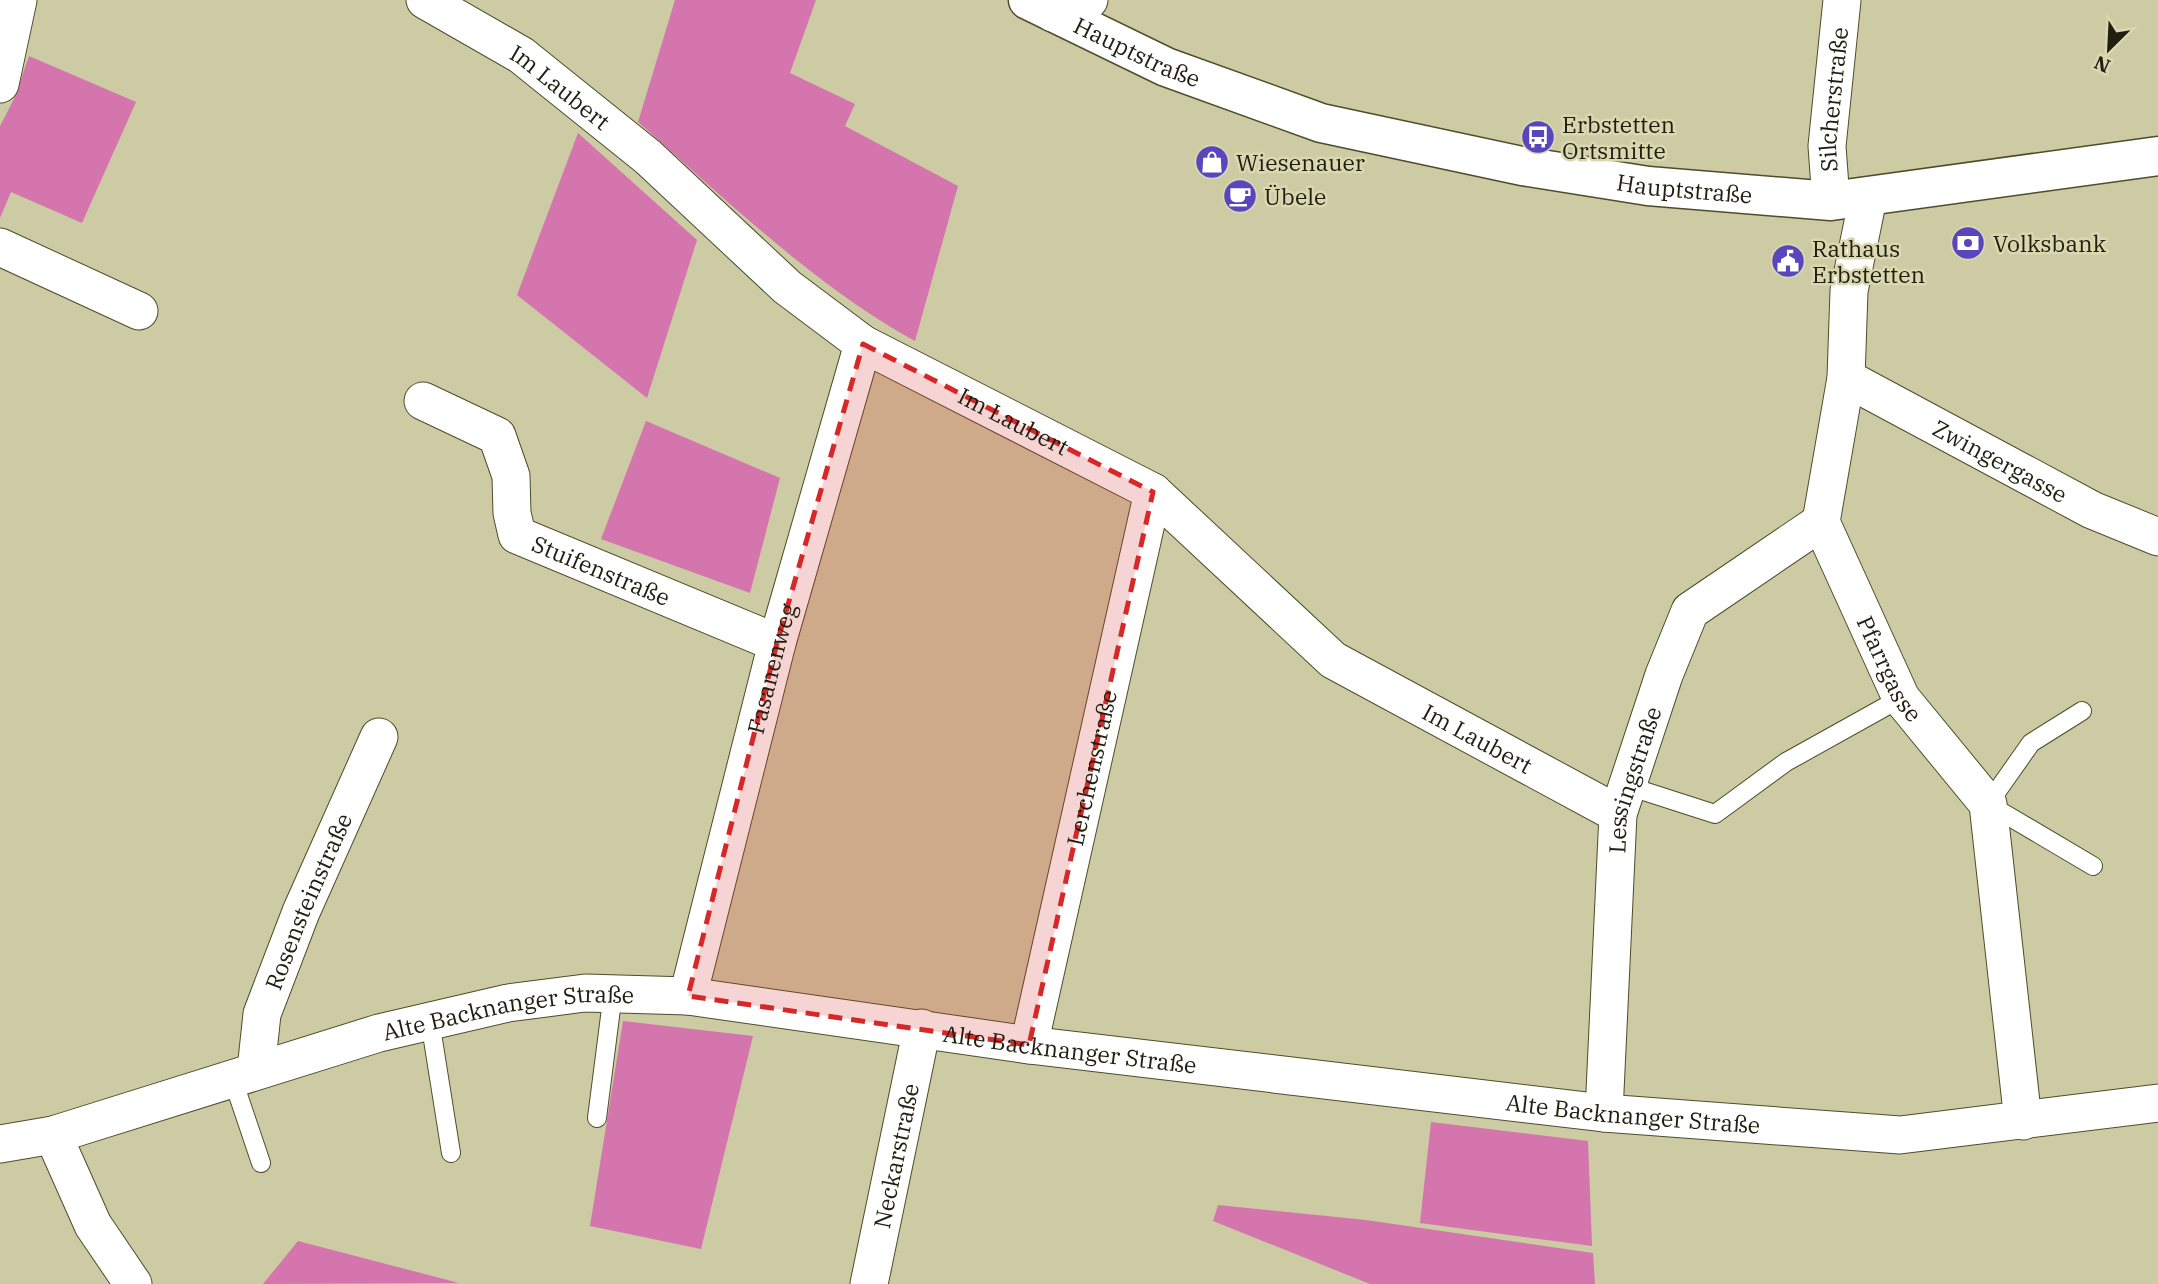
<svg xmlns="http://www.w3.org/2000/svg" width="2158" height="1284" font-family="'IBM Plex Serif',serif">
<style>
.green{fill:#d475ad}
.lines{fill:none;stroke-linecap:round;stroke-linejoin:round}
.lane-casing{stroke:#4f4c29;stroke-width:20}
.street-casing{stroke:#4f4c29;stroke-width:39}
.secondary-casing{stroke:#4f4c29;stroke-width:41}
.lane{stroke:#fff;stroke-width:18}
.street{stroke:#fff;stroke-width:37}
.secondary{stroke:#fff;stroke-width:38}
.marked{fill:#d62828;fill-opacity:0.2;stroke:#d62828;stroke-width:5;stroke-dasharray:14 9;stroke-linejoin:round}
.labels{text-anchor:middle;dominant-baseline:central;stroke-width:5;stroke-linejoin:round;paint-order:stroke}
.street-label{font-size:23px;fill:#1f1e0f;stroke:#dad8b0}
.poi-label{font-size:23px;fill:#1f1e0f;stroke:#dad8b0;text-anchor:start}
</style>
<rect width="100%" height="100%" fill="#cdcba3"/>
<g class="green">
<path d="M675 0H816L790 73 855 104 845 126 958 186 915 341C817 288 722 196 638 122Z"/>
<polygon points="29,56 136,102 82,223 11,192 0,218 0,126 14,99"/>
<polygon points="578,133 697,240 647,398 517,295"/>
<polygon points="646,421 780,478 750,593 601,539"/>
<polygon points="623,1021 753,1036 701,1249 590,1226"/>
<polygon points="1431,1122 1588,1141 1592,1246 1420,1223"/>
<polygon points="1218,1205 1366,1220 1593,1253 1595,1284 1370,1284 1213,1221"/>
<polygon points="298,1241 459,1283 263,1284"/>
</g>
<g class="lines">
<g class="lane-casing">
<g id="lane">
<polyline points="2082,711 2031,743 1988,804 2093,866"/>
<polyline points="1628,786 1715,814 1786,762 1901,698"/>
<polyline points="430,1021 451,1153"/>
<polyline points="232,1077 261,1163"/>
<polyline points="597,1118 613,993"/>
</g>
</g>
<g class="street-casing">
<g id="street">
<path id="s1" d="M425 0 521 55 648 157 787 287 863 344 1153 492 1333 660 1618 814"/>
<polyline points="1053,13 1089,0"/>
<polyline points="0,84 18,0"/>
<path id="s2" d="M1868 198 1849 291 1846 378 1821 522 1901 698 1988 804 2023 1121"/>
<path id="s3" d="M1831 201 1827 146 1842 0"/>
<polyline points="0,247 139,311"/>
<path id="s4" d="M1846 378 2092 510 2158 537"/>
<path id="s5" d="M423 401 497 436 511 476 512 513 517 535 777 643"/>
<path id="s6" d="M688 996 777 643 863 344"/>
<path id="s7" d="M1029 1045 1153 492"/>
<path id="s8" d="M256 1070 262 1014 301 912 379 737"/>
<path id="s9" d="M1604 1113 1618 814 1664 675 1690 611 1821 522"/>
<polyline points="53,1135 93,1225 133,1284"/>
<path id="s10" d="M0 1144 53 1135 379 1033 508 1003 585 993 688 996 1029 1045 1604 1113 1900 1135 2158 1103"/>
<path id="s11" d="M869 1284 922 1028"/>
</g>
</g>
<g class="secondary-casing">
<g id="secondary">
<path id="s12" d="M1028 0 1166 67 1321 123 1522 166 1648 186 1831 201 2158 156"/>
</g>
</g>
<use href="#lane" class="lane"/>
<use href="#street" class="street"/>
<use href="#secondary" class="secondary"/>
</g>
<path class="marked" d="M863 344 1153 492 1029 1045 688 996 777 643Z"/>
<defs>
<g id="bus-disc" transform="scale(1.75)"><circle r="9.5" fill="#5945bd" stroke="#dad8b0"/><path d="M-5-6H5V4H4V6H2V4H-2V6H-4V4H-5ZM-3.5-4V0h7V-4ZM-3.5 1.2v1.5H-2V1.2ZM2 1.2v1.5H3.5V1.2Z" fill="#fff"/></g>
<g id="shop-disc" transform="scale(1.75)"><circle r="9.5" fill="#5945bd" stroke="#dad8b0"/><path d="M-5-2.5h2.3a2.7 3.5 0 0 1 5.4 0H5L5.5 6h-11ZM-1.5-2.5h3a1.5 2.3 0 0 0-3 0Z" fill="#fff"/></g>
<g id="cafe-disc" transform="scale(1.75)"><circle r="9.5" fill="#5945bd" stroke="#dad8b0"/><path d="M-5.5-4.5H6V0H3Q3 3.5 0 3.5H-2.5Q-5.5 3.5-5.5 0ZM3-3.2v2h1.7v-2ZM-6 4.5H4V6H-6Z" fill="#fff"/></g>
<g id="bank-disc" transform="scale(1.75)"><circle r="9.5" fill="#5945bd" stroke="#dad8b0"/><path d="M-6-4H6V4H-6ZM0-2.3a2.3 2.3 0 1 0 0 4.6a2.3 2.3 0 1 0 0-4.6Z" fill="#fff"/></g>
<g id="civic-disc" transform="scale(1.75)"><circle r="9.5" fill="#5945bd" stroke="#dad8b0"/><path d="M-.6-6.5H3V-4.5H.6V-3L4-1V1h2V6H-6V1h2V-1L-.6-3ZM-1.2 2.5V6h2.4V2.5Z" fill="#fff"/></g>
</defs>
<g fill-rule="evenodd">
<use href="#bus-disc" x="1538" y="137"/>
<use href="#shop-disc" x="1212" y="162"/>
<use href="#cafe-disc" x="1240" y="196"/>
<use href="#bank-disc" x="1968" y="243"/>
<use href="#civic-disc" x="1788" y="261"/>
</g>
<g class="labels">
<g class="street-label">
<text stroke="none"><textPath href="#s12" startOffset="121">Hauptstraße</textPath></text>
<text stroke="none"><textPath href="#s1" startOffset="161">Im Laubert</textPath></text>
<text stroke="none"><textPath href="#s3" startOffset="102">Silcherstraße</textPath></text>
<text stroke="none"><textPath href="#s12" startOffset="688">Hauptstraße</textPath></text>
<text stroke="none"><textPath href="#s1" startOffset="728">Im Laubert</textPath></text>
<text stroke="none"><textPath href="#s4" startOffset="175">Zwingergasse</textPath></text>
<text stroke="none"><textPath href="#s5" startOffset="275">Stuifenstraße</textPath></text>
<text stroke="none"><textPath href="#s2" startOffset="490">Pfarrgasse</textPath></text>
<text stroke="none"><textPath href="#s6" startOffset="338">Fasanenweg</textPath></text>
<text stroke="none"><textPath href="#s1" startOffset="1295">Im Laubert</textPath></text>
<text stroke="none"><textPath href="#s7" startOffset="284">Lerchenstraße</textPath></text>
<text stroke="none"><textPath href="#s9" startOffset="336">Lessingstraße</textPath></text>
<text stroke="none"><textPath href="#s8" startOffset="178">Rosensteinstraße</textPath></text>
<text stroke="none"><textPath href="#s10" startOffset="527">Alte Backnanger Straße</textPath></text>
<text stroke="none"><textPath href="#s10" startOffset="1094">Alte Backnanger Straße</textPath></text>
<text stroke="none"><textPath href="#s10" startOffset="1661">Alte Backnanger Straße</textPath></text>
<text stroke="none"><textPath href="#s11" startOffset="131">Neckarstraße</textPath></text>
</g>
<g class="poi-label">
<text x="1562" y="124">Erbstetten<tspan x="1562" dy="26">Ortsmitte</tspan></text>
<text x="1236" y="162">Wiesenauer</text>
<text x="1264" y="196">Übele</text>
<text x="1993" y="243">Volksbank</text>
<text x="1812" y="248">Rathaus<tspan x="1812" dy="26">Erbstetten</tspan></text>
</g>
</g>
<g transform="translate(2109 49) rotate(204)" stroke="#dad8b0" stroke-width="5" paint-order="stroke">
<path d="M0-5L12 26L0 18L-12 26Z" fill="#1f1e0f"/>
<text y="-10" font-size="19" font-weight="bold" text-anchor="middle" fill="#1f1e0f">N</text>
</g>
</svg>
